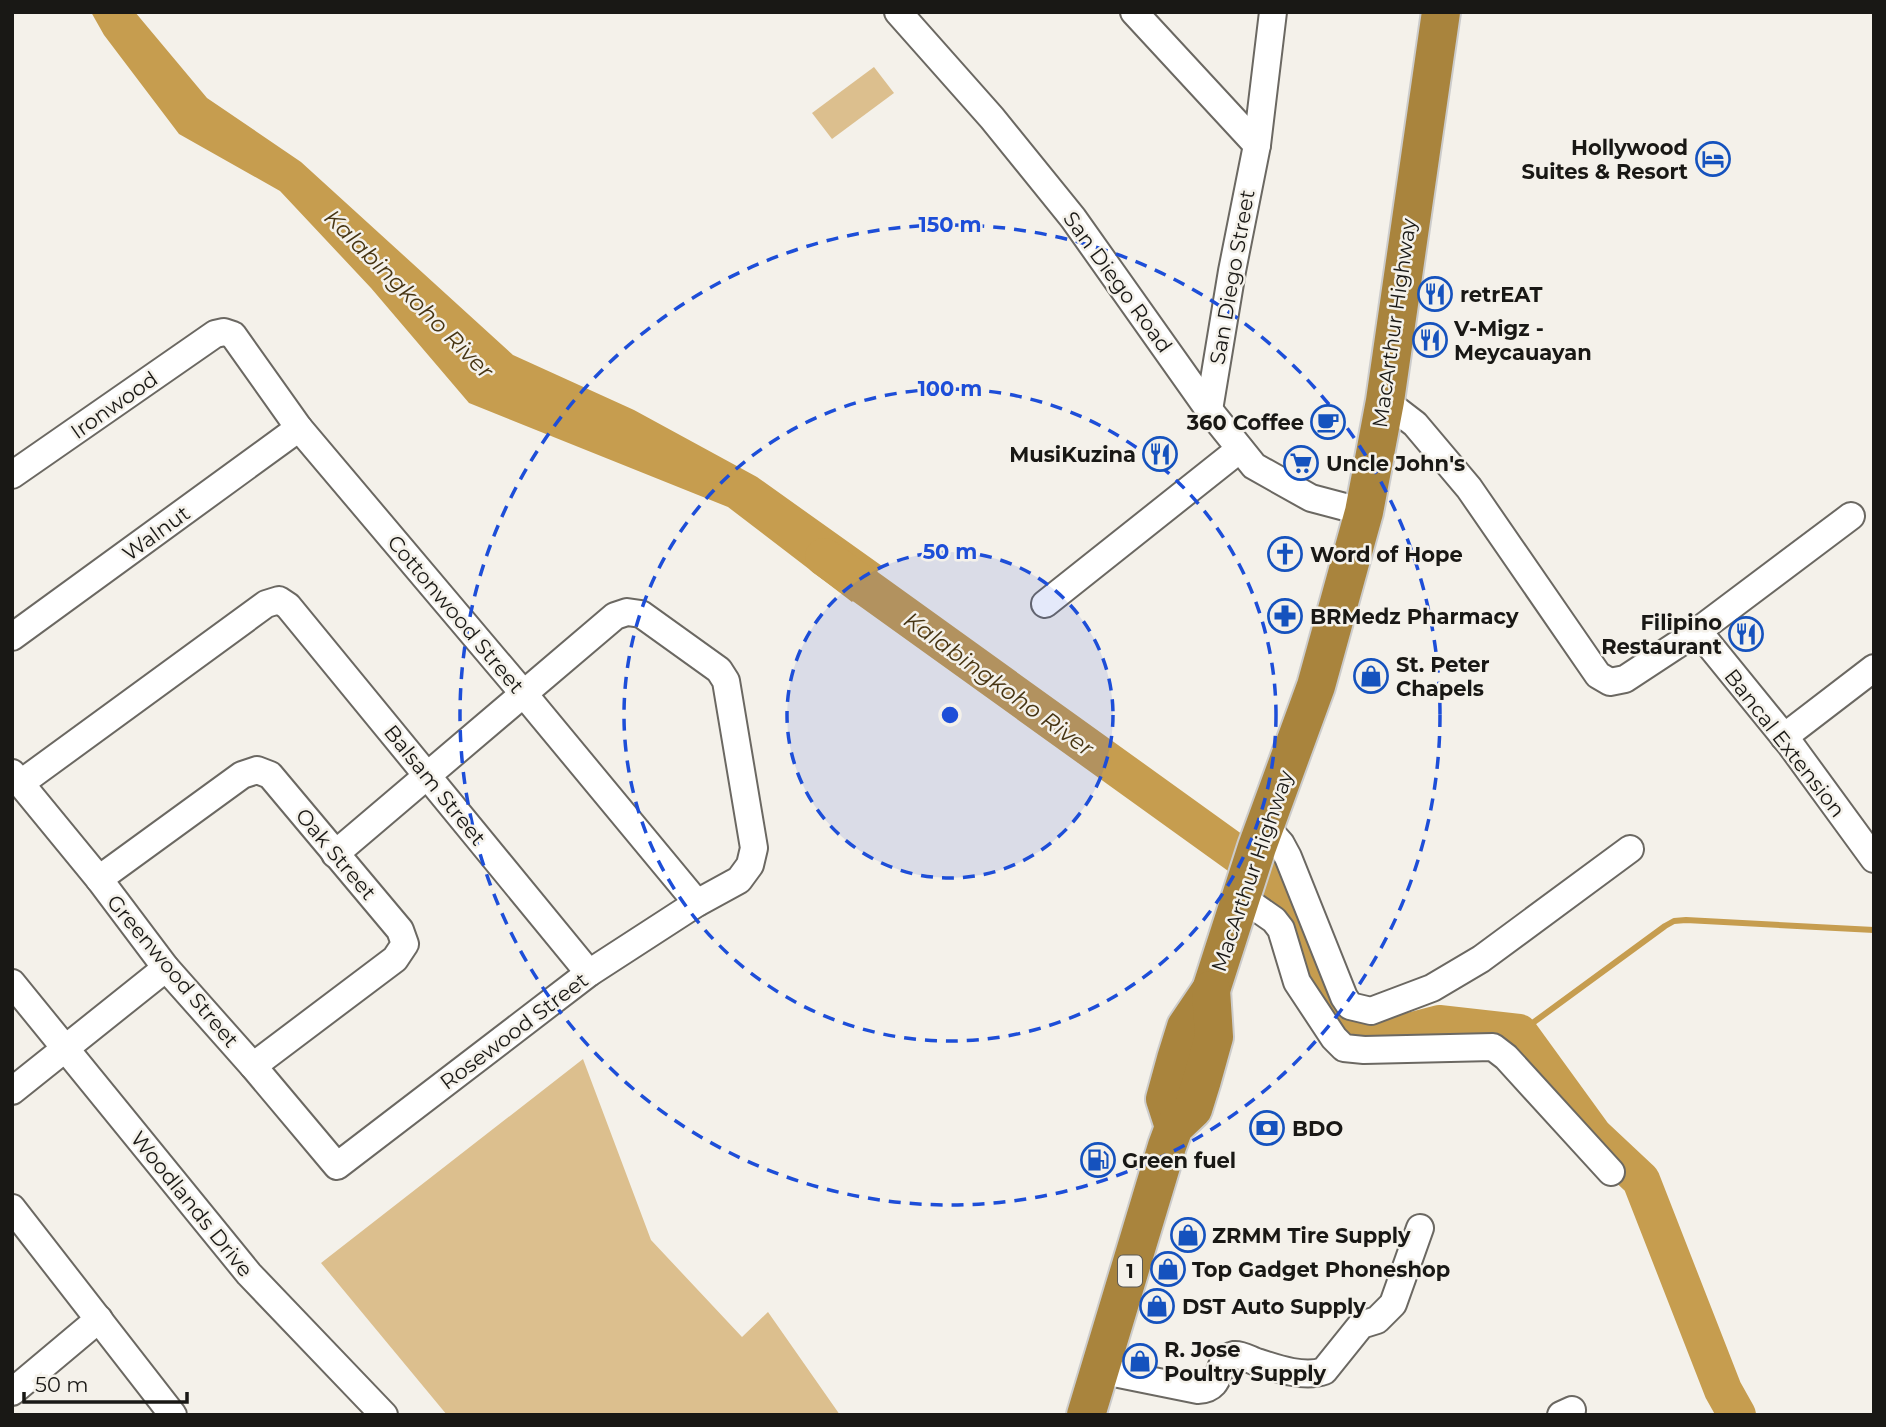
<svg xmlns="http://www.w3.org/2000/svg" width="1886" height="1427" font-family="Montserrat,sans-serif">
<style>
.green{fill:#dcbf8e}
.water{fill:#c69d4f}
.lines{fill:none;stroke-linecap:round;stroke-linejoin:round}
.stream{stroke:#c69d4f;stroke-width:6}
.river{stroke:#c69d4f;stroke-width:38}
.minor-casing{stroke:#6b6862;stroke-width:30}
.highway-casing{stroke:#ccc;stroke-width:42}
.minor{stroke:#fff;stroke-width:26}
.highway{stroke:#a9843d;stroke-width:38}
.ring{fill:none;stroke:#1d4ed8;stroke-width:3.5;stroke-dasharray:12 9}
.labels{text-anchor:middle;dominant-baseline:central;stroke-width:5;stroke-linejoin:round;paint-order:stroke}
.shield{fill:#f4f1ea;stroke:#5b5955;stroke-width:2}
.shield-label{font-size:19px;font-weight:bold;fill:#191815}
.poi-label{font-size:21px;font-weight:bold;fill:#191815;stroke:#f4f1ea;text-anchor:start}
.street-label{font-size:21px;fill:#191815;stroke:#f4f1ea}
.water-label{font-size:23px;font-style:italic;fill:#463412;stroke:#f4f1ea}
.centre{fill:#1d4ed8;stroke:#f4f1ea;stroke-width:3.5}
.ring-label{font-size:21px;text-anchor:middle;font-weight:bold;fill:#1d4ed8;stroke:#f4f1ea;stroke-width:5;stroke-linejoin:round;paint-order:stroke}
</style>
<rect width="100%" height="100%" fill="#f4f1ea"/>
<g class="green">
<polygon points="874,67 894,93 832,139 812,113"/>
<polygon points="583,1059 651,1240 742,1337 768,1312 840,1415 447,1415 321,1263"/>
</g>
<polygon class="water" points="91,12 135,12 207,98 301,162 513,355 634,410 757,477 882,566 852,602 728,507 469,403 371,288 280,191 179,134 104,35"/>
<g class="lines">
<polyline class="stream" points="1519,1033 1665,926 1674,921 1686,920 1874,930"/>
<path class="river" d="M824 557 1290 892C1308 943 1321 998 1360 1038H1386L1439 1024 1519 1033 1593 1135 1641 1180 1723 1390 1737 1415"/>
<g class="minor-casing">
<g id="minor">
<polyline points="898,12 992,118 1073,218 1209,410 1254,466 1311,498 1364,512"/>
<polyline points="1134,12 1257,145"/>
<polyline points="1385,401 1415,424 1469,488 1598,675 1610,682 1625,679 1698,631 1851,516"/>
<polyline points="1209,410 1232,271 1257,145 1273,12"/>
<polyline points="12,475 215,334 224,332 233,335 299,428 523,693 697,903"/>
<polyline points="1045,604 1240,449"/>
<polyline points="1698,631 1790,744 1874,859"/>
<polyline points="12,637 299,428"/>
<polyline points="1784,737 1874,668"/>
<polyline points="12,773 99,879 166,968 253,1066 337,1166 589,973 697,903 739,880 750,865 754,848 726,681 719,670 641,614 627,612 615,616 335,854"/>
<polyline points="21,783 266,604 279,600 288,606 589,973"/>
<polyline points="1265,826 1281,844 1288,857 1344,997 1350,1006 1371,1011 1432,988 1481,959 1630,849"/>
<polyline points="99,879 242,775 257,770 270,775 400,930 405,944 395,959 253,1066"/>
<polyline points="1241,897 1274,920 1281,929 1297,982 1334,1038 1344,1048 1364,1050 1493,1047 1506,1057 1611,1172"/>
<polyline points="12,983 249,1274 384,1415"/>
<polyline points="12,1091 166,968"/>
<polyline points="12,1208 173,1415"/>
<path d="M1099 1370 1198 1390C1226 1389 1214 1359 1234 1355 1243 1354 1251 1361 1260 1363 1278 1369 1305 1378 1324 1371L1361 1325 1377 1320 1393 1304 1420 1228"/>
<polyline points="12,1392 99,1319"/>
<polyline points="1561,1415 1572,1410"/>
</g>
</g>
<g class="highway-casing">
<g id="highway">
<polyline points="1174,1127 1165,1099 1176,1059 1186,1027 1211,990 1257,847 1316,686 1364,512 1385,401 1441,12"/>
<polyline points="1086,1415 1167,1146 1174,1127 1193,1109 1202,1080 1214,1037 1211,990"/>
</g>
</g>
<use href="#minor" class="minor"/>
<use href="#highway" class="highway"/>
</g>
<circle cx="950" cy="715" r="163" fill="#1d4ed8" fill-opacity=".12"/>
<g class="ring">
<circle cx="950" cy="715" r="163"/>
<circle cx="950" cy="715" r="326"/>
<circle cx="950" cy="715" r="490"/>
</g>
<defs>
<g id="hotel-ring" transform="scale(1.75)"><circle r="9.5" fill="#f4f1ea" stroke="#1552be" stroke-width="1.5"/><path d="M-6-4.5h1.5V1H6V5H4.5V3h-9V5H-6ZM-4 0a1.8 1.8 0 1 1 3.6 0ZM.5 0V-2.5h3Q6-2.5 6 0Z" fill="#1552be"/></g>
<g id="restaurant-ring" transform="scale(1.75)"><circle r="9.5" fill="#f4f1ea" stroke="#1552be" stroke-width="1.5"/><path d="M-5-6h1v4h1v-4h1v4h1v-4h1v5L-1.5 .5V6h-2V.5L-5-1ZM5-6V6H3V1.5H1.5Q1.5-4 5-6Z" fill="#1552be"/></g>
<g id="cafe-ring" transform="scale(1.75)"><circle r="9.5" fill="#f4f1ea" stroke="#1552be" stroke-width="1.5"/><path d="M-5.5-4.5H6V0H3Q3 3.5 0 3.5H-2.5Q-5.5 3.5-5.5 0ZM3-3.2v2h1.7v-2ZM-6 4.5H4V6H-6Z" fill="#1552be"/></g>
<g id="supermarket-ring" transform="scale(1.75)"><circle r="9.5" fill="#f4f1ea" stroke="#1552be" stroke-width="1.5"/><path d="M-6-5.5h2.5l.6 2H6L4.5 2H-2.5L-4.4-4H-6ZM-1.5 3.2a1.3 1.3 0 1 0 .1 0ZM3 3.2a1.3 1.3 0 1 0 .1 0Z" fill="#1552be"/></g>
<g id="church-ring" transform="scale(1.75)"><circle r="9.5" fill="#f4f1ea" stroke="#1552be" stroke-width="1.5"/><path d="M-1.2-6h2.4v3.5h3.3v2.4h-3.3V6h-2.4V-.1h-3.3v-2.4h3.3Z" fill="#1552be"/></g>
<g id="pharmacy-ring" transform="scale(1.75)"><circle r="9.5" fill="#f4f1ea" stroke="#1552be" stroke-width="1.5"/><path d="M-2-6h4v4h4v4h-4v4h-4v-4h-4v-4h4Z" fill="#1552be"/></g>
<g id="shop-ring" transform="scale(1.75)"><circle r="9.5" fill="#f4f1ea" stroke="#1552be" stroke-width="1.5"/><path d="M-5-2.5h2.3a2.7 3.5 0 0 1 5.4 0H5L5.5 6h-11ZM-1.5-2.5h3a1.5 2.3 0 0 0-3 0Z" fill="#1552be"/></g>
<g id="bank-ring" transform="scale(1.75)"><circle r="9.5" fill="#f4f1ea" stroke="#1552be" stroke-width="1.5"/><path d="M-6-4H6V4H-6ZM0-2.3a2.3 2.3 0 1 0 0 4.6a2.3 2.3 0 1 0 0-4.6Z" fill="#1552be"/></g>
<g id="fuel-ring" transform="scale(1.75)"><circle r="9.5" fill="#f4f1ea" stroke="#1552be" stroke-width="1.5"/><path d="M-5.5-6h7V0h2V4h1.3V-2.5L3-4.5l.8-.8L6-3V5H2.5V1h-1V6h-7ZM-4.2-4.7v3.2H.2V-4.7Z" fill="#1552be"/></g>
</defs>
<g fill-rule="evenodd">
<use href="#hotel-ring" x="1713" y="159"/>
<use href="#restaurant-ring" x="1435" y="294"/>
<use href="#restaurant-ring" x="1430" y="340"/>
<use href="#cafe-ring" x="1328" y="422"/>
<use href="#restaurant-ring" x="1160" y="454"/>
<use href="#supermarket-ring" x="1301" y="463"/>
<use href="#church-ring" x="1285" y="554"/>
<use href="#pharmacy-ring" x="1285" y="616"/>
<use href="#restaurant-ring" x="1746" y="634"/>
<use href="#shop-ring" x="1371" y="676"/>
<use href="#bank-ring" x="1267" y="1128"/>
<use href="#fuel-ring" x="1098" y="1160"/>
<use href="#shop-ring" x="1188" y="1235"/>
<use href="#shop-ring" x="1168" y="1269"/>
<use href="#shop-ring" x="1157" y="1306"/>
<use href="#shop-ring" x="1140" y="1361"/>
</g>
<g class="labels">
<rect class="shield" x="1118" y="1255.5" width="24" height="31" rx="5"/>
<g class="shield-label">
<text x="1130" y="1271">1</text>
</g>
<g class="poi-label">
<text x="1688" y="147" text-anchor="end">Hollywood<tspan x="1688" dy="24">Suites &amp; Resort</tspan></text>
<text x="1460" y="294">retrEAT</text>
<text x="1454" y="328">V-Migz -<tspan x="1454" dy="24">Meycauayan</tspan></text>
<text x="1304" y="422" text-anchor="end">360 Coffee</text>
<text x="1136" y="454" text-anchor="end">MusiKuzina</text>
<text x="1326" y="463">Uncle John's</text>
<text x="1310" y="554">Word of Hope</text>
<text x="1310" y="616">BRMedz Pharmacy</text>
<text x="1722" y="622" text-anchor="end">Filipino<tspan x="1722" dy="24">Restaurant</tspan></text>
<text x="1396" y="664">St. Peter<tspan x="1396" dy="24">Chapels</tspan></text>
<text x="1292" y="1128">BDO</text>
<text x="1122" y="1160">Green fuel</text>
<text x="1212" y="1235">ZRMM Tire Supply</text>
<text x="1192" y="1269">Top Gadget Phoneshop</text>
<text x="1182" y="1306">DST Auto Supply</text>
<text x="1164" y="1349">R. Jose<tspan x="1164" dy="24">Poultry Supply</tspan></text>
</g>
<g class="street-label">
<text transform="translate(1232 277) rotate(-80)">San Diego Street</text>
<text transform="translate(1118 282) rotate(54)">San Diego Road</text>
<text transform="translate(1394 323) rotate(-82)">MacArthur Highway</text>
<text transform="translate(114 405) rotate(-35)">Ironwood</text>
<text transform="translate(156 533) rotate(-36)">Walnut</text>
<text transform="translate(456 614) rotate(50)">Cottonwood Street</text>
<text transform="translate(1785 743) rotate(52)">Bancal Extension</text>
<text transform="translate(435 785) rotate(51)">Balsam Street</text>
<text transform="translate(336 854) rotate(50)">Oak Street</text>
<text transform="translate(1252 871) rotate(-71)">MacArthur Highway</text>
<text transform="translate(173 971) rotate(50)">Greenwood Street</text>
<text transform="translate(514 1031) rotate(-37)">Rosewood Street</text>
<text transform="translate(192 1204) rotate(51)">Woodlands Drive</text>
</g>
<g class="water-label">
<text transform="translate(409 294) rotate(45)">Kalabingkoho River</text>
<text transform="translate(999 684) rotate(36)">Kalabingkoho River</text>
</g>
</g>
<circle cx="950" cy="715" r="10" class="centre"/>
<g class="ring-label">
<text x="950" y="232">150 m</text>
<text x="950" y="396">100 m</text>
<text x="950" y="559">50 m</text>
</g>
<rect width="1886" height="1427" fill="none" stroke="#191815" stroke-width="28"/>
<path d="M24 1392v10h163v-10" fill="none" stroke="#191815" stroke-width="3.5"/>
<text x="35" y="1392" font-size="21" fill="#191815" stroke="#f4f1ea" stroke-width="5" paint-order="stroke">50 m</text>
</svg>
